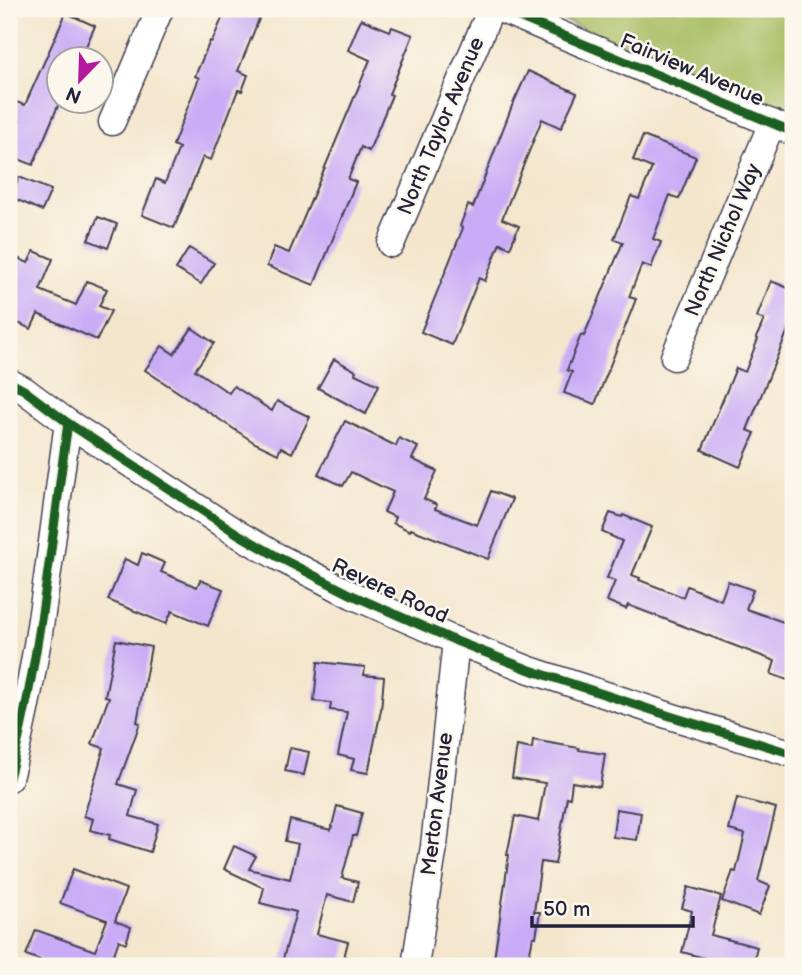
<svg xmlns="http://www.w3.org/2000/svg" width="802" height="975" font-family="'Balsamiq Sans',sans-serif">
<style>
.park{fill:#a7bd62;stroke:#64704e;stroke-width:2}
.building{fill:#caacf6}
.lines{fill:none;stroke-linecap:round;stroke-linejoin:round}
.minor-casing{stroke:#423f51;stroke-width:29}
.minor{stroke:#fff;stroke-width:26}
.cycleway-casing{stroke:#fbf7ec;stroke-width:13}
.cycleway{stroke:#1b5e20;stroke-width:9}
.labels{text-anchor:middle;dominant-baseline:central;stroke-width:5;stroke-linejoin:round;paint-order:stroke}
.street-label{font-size:21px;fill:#22223b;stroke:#fbf7ec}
</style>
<rect width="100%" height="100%" fill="#fbf7ec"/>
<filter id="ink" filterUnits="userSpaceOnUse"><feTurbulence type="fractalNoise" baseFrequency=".0143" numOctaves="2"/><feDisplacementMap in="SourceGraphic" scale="14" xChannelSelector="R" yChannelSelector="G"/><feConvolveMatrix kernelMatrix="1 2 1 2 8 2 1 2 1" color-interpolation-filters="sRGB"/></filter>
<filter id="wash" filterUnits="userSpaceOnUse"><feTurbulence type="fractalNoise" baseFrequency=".00686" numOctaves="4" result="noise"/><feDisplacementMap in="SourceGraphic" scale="28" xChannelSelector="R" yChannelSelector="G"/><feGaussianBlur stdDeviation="1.57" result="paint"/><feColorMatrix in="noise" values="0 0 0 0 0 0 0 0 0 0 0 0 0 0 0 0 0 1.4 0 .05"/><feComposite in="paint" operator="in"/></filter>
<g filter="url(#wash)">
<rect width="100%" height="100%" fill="#f4e6cd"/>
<polygon class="park" points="537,9 793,9 793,116"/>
<g id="blocks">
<g class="building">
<polygon points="226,9 263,9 238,71 248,75 242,91 238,90 211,160 203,157 174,228 142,215 156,179 165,183 179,148 173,145 199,78 195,76 210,41 212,42"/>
<polygon points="66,13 95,26 80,60 60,60 60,101 33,165 9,155 9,146 19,121 10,118 16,102 25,105"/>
<polygon points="361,19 390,31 392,27 413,35 389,94 392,95 369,151 361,147 348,179 356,182 314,285 267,266 274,247 289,253 370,60 348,50"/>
<polygon points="528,71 577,93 561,128 542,119 502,219 519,226 510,248 500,243 485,281 479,278 452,345 421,332 463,228 460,226 468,205 473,207 512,106"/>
<polygon points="643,136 696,157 679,199 670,195 653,239 661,242 651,268 642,264 629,297 636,299 595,404 564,393 572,372 567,370 581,335 584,336 623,242 614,239 631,196 639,199 652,168 633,160"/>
<polygon points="19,177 51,190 42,211 11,197"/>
<polygon points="98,217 117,224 108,248 88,240"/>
<polygon points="189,248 214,263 201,284 176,269"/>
<polygon points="34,251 53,259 40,290 76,305 87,281 107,289 99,306 111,311 97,340 38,314 31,329 9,319 9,254 28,263"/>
<polygon points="771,281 793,290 793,318 747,430 755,433 740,467 702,450 736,368 745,372 758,339 756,338 764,320 757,317"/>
<polygon points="192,328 214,343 195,370 229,393 234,386 272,411 277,401 310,417 292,453 281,447 278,454 255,443 145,370 162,346 174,354"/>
<polygon points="334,359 356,371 355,374 379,385 366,414 318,388"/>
<polygon points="345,421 396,446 399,438 418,447 412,459 437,471 424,499 437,505 435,509 477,525 491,491 512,499 488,559 411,529 410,531 393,523 395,517 384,512 393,492 351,472 343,486 318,474"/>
<polygon points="610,513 622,517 623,515 652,527 632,575 640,578 639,580 683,597 687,586 721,600 728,581 753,590 746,609 789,624 791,619 793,619 793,682 771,674 775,661 628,605 626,609 607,601 615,581 607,578 622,541 602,532"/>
<polygon points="142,553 165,563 161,572 197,587 200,580 223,589 208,626 172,611 166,624 108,600 125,559 138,565"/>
<polygon points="116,640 151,647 137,722 140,723 118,784 137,790 130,816 158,824 150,852 109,839 110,835 90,830 93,819 84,816 104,748 92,744 109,697 105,696"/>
<polygon points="318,662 365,667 364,675 384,677 381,710 368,773 351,770 354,759 338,755 347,712 330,710 331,703 314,701"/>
<polygon points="533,740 579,748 579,750 605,754 600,787 572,782 570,798 567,797 555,864 541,862 534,912 540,912 536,937 533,937 527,966 493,966 509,855 507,855 515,816 538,821 545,783 512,778 517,746 532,749"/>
<polygon points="290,748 309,752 304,775 285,771"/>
<polygon points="737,798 776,808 758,881 770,886 759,915 722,901 733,871 736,872 745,834 729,830"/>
<polygon points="337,806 362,813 356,836 353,836 342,878 358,882 353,902 327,895 317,934 348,942 342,965 333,963 332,966 281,966 296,912 260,903 264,888 224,869 234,846 256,856 249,869 290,879 298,844 285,841 290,820 331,830"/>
<polygon points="616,809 641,813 637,840 613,837"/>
<polygon points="73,869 126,889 115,921 131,927 126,943 119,940 113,957 131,964 130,966 37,966 40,960 26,955 36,930 95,951 107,920 60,903"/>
<polygon points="688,887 721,896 711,935 757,947 752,966 715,966 716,961 682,952 692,911 682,908"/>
</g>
</g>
</g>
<g filter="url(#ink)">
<use href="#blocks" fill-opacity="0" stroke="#423f51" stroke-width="2"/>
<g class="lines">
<g class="minor-casing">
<g id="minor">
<polyline points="500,9 793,132"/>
<polyline points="112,122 160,9"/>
<polyline points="391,244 491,9"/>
<polyline points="674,357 772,123"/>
<polyline points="9,382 24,390 68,423 238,534 278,557 352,595 456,641 530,670 673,717 793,754"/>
<path d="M9 778C40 662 51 542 68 423"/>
<polyline points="415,966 434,846 456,641"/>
</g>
</g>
<use href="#minor" class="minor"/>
<g class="cycleway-casing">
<g id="cycleway">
<polyline points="500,9 793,132"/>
<polyline points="9,382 24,390 68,423 238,534 278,557 352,595 456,641 530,670 673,717 793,754"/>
<path d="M9 778C40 662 51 542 68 423"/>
</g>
</g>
<use href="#cycleway" class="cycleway"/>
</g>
</g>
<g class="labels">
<g class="street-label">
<text transform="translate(692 70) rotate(23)">Fairview Avenue</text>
<text transform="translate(441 126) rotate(-67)">North Taylor Avenue</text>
<text transform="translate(723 240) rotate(-67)">North Nichol Way</text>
<text transform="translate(390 591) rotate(25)">Revere Road</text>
<text transform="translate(437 804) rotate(-83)">Merton Avenue</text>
</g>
</g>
<rect width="802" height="975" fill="none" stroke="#fbf7ec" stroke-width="35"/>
<g transform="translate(80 80) rotate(203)"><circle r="33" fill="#fbf7ec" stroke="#a4a2a5" stroke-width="2"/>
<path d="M0-5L12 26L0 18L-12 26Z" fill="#b5179e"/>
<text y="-10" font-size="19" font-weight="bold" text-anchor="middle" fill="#22223b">N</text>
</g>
<path d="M532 916v10h161v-10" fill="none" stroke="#22223b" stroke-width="3.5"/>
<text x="543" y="916" font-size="21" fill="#22223b" stroke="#fbf7ec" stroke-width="5" paint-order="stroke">50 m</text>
</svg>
